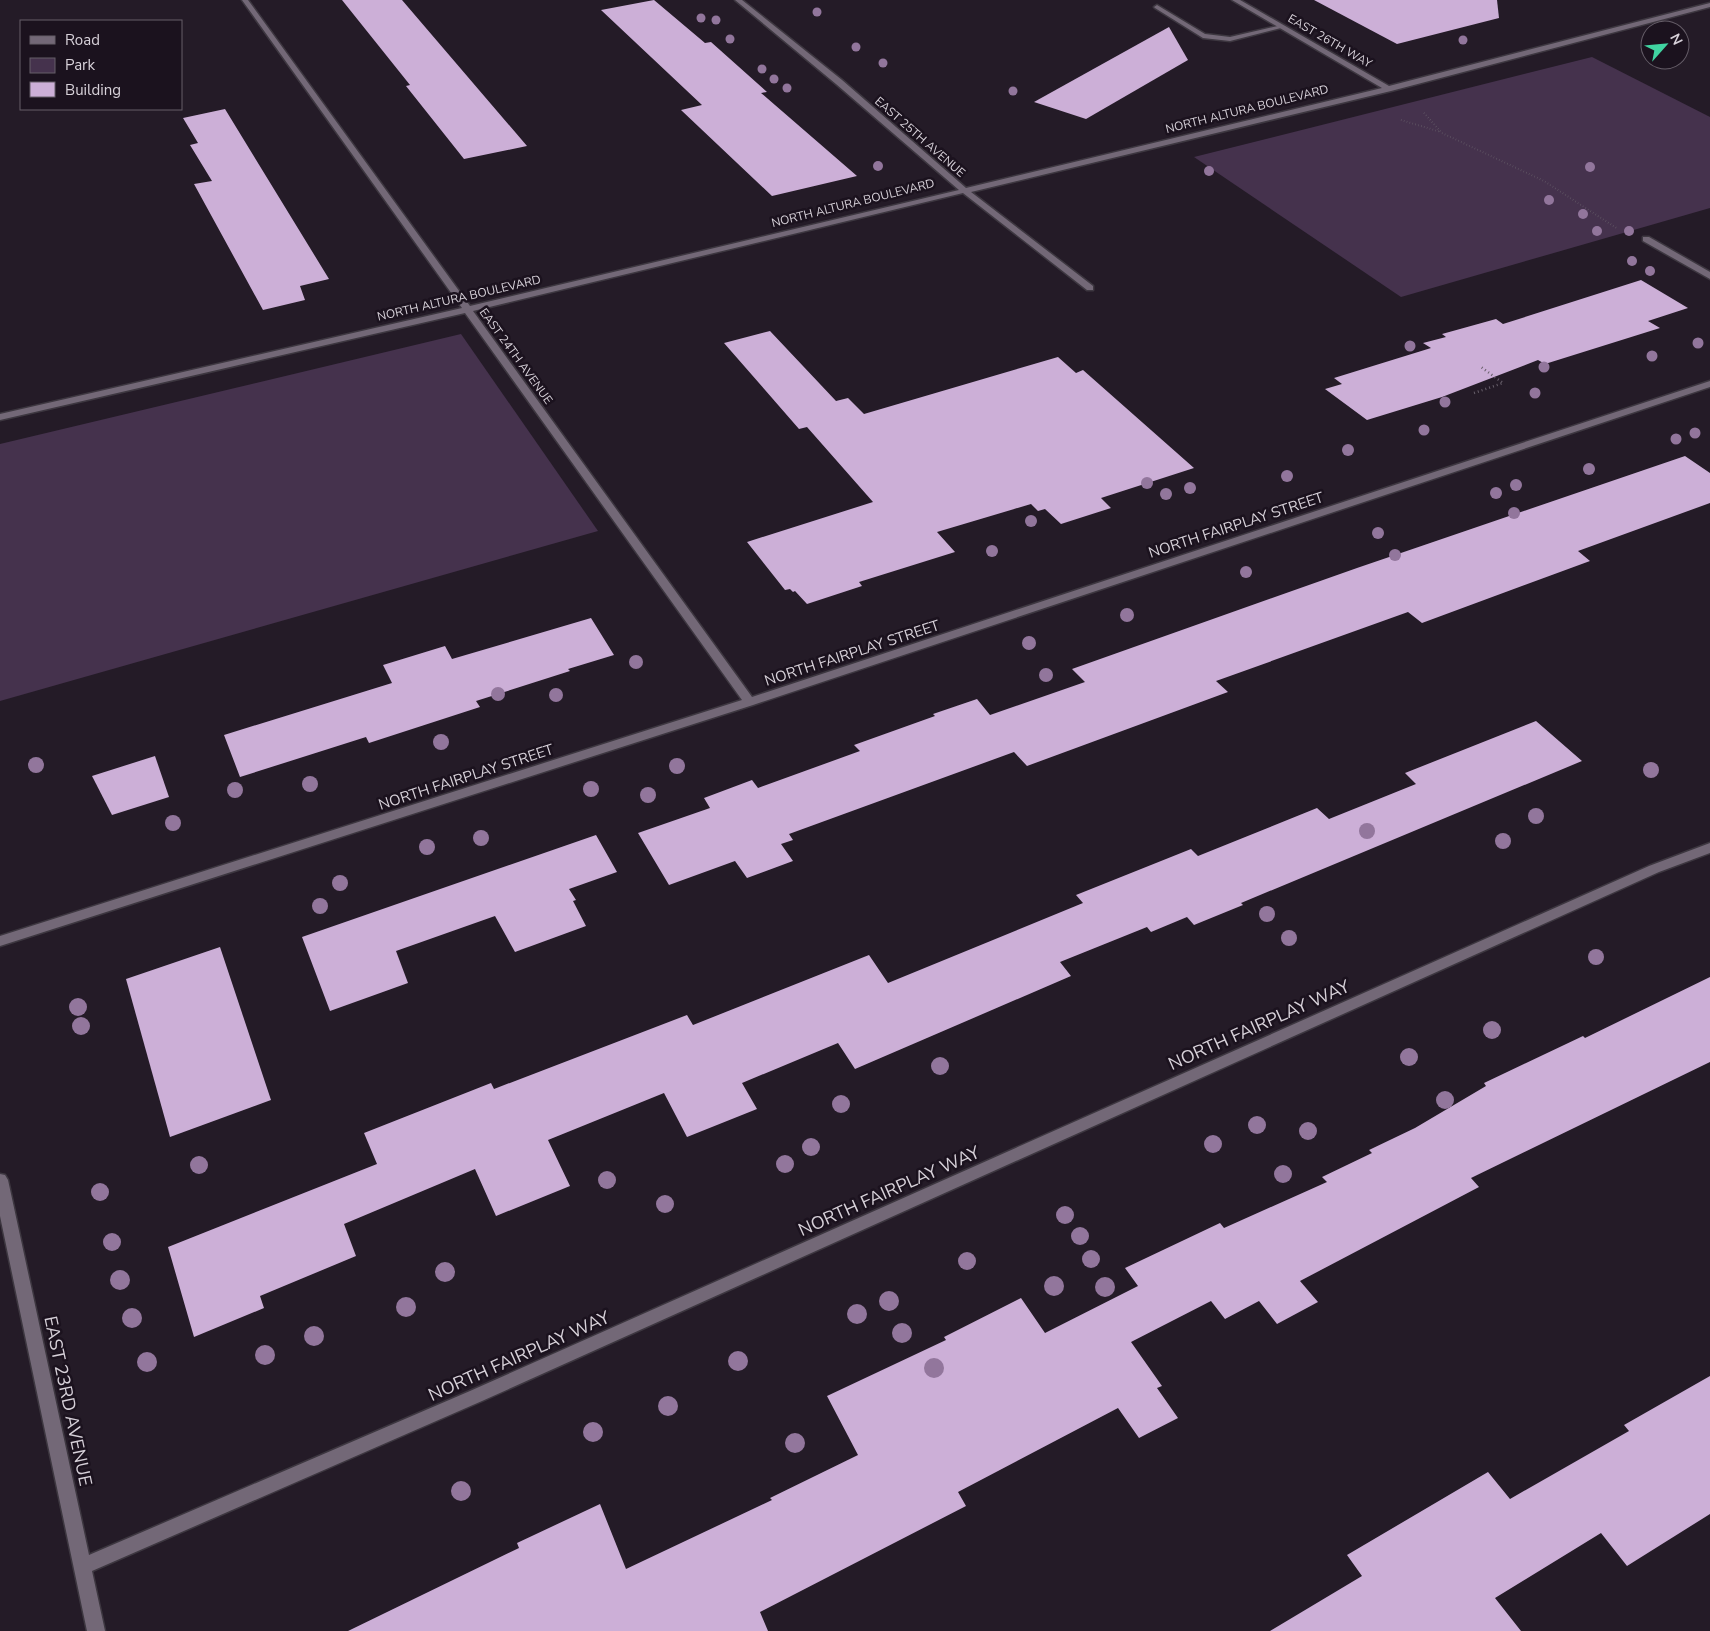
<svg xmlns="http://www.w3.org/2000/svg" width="1710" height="1631" font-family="'Nunito Sans',sans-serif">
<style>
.green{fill:#45324d}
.building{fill:#ccafd7}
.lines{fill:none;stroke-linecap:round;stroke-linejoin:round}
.lane-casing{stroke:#3d3740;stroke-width:3}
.street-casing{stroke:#3d3740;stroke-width:3}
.path-far1{stroke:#675f6a;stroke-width:2;stroke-dasharray:0.5 2.5;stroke-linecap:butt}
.path{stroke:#675f6a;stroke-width:2.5;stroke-dasharray:1 3;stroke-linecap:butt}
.lane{fill:#736877;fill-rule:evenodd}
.street{fill:#736877;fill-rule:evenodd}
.tree{fill:#92769c}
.labels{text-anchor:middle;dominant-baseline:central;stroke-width:5;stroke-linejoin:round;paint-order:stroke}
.far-street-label{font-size:12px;fill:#d7d1d9;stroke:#1b121e}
.street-label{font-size:15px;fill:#d7d1d9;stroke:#1b121e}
.near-street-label{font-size:18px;fill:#d7d1d9;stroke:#1b121e}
</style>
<rect width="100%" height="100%" fill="#241b27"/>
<g class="green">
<polygon points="1592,57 1710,117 1710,208 1401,297 1194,157"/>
<polygon points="461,334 598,531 0,701 0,444"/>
</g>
<g class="building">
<polygon points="342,0 402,0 527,146 464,159 406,86 410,85"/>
<polygon points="654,0 705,43 711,42 767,92 761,93 857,176 772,196 681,110 702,105 601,10"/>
<polygon points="1314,0 1497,0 1499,18 1397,44"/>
<polygon points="1169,27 1188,60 1086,119 1034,102"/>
<polygon points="225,109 329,279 300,286 305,300 263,310 194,184 212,181 190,145 198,143 183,118"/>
<polygon points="1641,280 1688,308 1648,321 1660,328 1545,364 1538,360 1442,397 1367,420 1325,389 1342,384 1334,378 1431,348 1423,343 1446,337 1442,334 1496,319 1503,324"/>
<polygon points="770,331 836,401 848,398 864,414 1058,357 1076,373 1083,370 1194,468 1101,498 1111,508 1061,524 1045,509 1038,511 1031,504 937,532 955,552 859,582 862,586 807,604 795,591 793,592 790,589 785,590 747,542 873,502 807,427 799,429 724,343"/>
<polygon points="1685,456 1710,473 1710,503 1578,551 1590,561 1422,623 1408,612 1216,681 1228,692 1027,766 1014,752 789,834 793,840 781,844 793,861 747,878 735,861 669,885 638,833 710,808 704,798 752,780 758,788 860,751 854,745 935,716 933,714 977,699 990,715 1085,682 1072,669 1357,568"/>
<polygon points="591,618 614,655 568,669 570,671 476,701 480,707 369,743 366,737 240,777 224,735 392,683 383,665 445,646 452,659"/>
<polygon points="1536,721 1582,761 1241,903 1243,905 1194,925 1187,917 1151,932 1147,927 1060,962 1071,976 855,1069 838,1043 742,1083 757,1109 687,1137 664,1093 548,1140 570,1186 496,1216 475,1169 344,1224 356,1256 260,1296 264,1308 194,1337 168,1247 377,1164 364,1133 491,1083 494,1089 687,1015 693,1025 869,955 888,983 1083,903 1076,895 1191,849 1198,856 1317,808 1329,819 1416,784 1405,773"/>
<polygon points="155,756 169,797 112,815 92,776"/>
<polygon points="596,835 617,872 569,889 576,900 573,901 586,926 515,952 495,916 396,951 408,983 330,1011 302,937"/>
<polygon points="220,947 271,1100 170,1137 126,979"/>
<polygon points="1710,977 1710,1062 1471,1178 1479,1187 1300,1281 1318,1302 1277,1324 1259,1301 1225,1319 1211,1301 1131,1342 1162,1386 1157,1388 1178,1418 1139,1438 1118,1408 958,1492 966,1506 760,1612 768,1631 348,1631 519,1548 517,1543 600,1504 626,1569 772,1500 770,1498 858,1455 827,1396 946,1340 944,1337 1021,1298 1045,1333 1138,1286 1125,1268 1220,1223 1224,1228 1327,1182 1322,1177 1372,1153 1369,1150 1415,1128 1486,1086 1484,1083 1583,1036 1585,1038"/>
<polygon points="1710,1376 1710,1514 1627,1566 1601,1533 1495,1598 1521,1631 1270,1631 1362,1576 1347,1555 1488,1472 1510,1499 1629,1431 1624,1425"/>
</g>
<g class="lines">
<g class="lane-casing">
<polygon id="lane" points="1157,5 1205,34 1230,37 1282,25 1285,27 1230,41 1203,38 1155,8 1154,7"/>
</g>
<g class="street-casing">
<g id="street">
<polygon points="242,0 248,0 470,306 959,190 836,84 735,0 742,0 842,80 966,188 1382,88 1232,0 1240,0 1389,86 1710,3 1710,7 1391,91 971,192 1093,286 1093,290 1087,290 963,193 473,311 752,697 1710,381 1710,387 753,705 0,946 0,936 742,700 465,313 0,420 0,414 462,308"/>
<polygon points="1643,237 1649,237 1710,272 1710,279 1643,241"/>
<polygon points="1710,843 1710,853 1659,872 482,1401 92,1571 105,1631 87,1631 0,1216 0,1174 5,1175 8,1180 89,1555 470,1391 1649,866"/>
</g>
</g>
<g class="path-far1">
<polyline points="1424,113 1442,133 1544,181 1618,229"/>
<polyline points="1401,120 1441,132"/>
</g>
<polyline class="path" points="1474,393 1503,383 1481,367"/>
<use href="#lane" class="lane"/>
<use href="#street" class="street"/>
</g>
<g class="tree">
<circle cx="817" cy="12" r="4.5"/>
<circle cx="701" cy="18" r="4.5"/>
<circle cx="716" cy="20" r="4.5"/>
<circle cx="730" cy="39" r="4.5"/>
<circle cx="1463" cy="40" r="4.5"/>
<circle cx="856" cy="47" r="4.5"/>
<circle cx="883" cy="63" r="4.5"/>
<circle cx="762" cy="69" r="4.5"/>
<circle cx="774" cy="79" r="4.5"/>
<circle cx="787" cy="88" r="4.5"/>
<circle cx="1013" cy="91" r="4.5"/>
<circle cx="878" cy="166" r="5"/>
<circle cx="1590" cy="167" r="5"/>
<circle cx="1209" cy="171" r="5"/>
<circle cx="1549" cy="200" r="5"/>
<circle cx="1583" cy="214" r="5"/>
<circle cx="1597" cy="231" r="5"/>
<circle cx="1629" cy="231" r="5"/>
<circle cx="1632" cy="261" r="5"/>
<circle cx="1650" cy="271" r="5"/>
<circle cx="1698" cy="343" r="5.5"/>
<circle cx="1410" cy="346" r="5.5"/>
<circle cx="1652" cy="356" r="5.5"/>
<circle cx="1544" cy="367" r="5.5"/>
<circle cx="1535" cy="393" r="5.5"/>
<circle cx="1445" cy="402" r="5.5"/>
<circle cx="1424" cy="430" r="5.5"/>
<circle cx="1695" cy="433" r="5.5"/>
<circle cx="1676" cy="439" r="5.5"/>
<circle cx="1348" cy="450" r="6"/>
<circle cx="1589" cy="469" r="6"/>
<circle cx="1287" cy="476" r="6"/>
<circle cx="1147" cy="483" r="6"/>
<circle cx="1516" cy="485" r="6"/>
<circle cx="1190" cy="488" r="6"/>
<circle cx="1496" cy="493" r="6"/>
<circle cx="1166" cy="494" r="6"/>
<circle cx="1514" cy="513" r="6"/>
<circle cx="1031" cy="521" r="6"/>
<circle cx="1378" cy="533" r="6"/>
<circle cx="992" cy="551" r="6"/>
<circle cx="1395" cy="555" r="6"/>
<circle cx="1246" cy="572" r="6"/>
<circle cx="1127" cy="615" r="7"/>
<circle cx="1029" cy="643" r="7"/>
<circle cx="636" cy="662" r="7"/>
<circle cx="1046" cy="675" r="7"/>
<circle cx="498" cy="694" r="7"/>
<circle cx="556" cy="695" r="7"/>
<circle cx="441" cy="742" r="8"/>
<circle cx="36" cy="765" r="8"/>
<circle cx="677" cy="766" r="8"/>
<circle cx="1651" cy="770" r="8"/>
<circle cx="310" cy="784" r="8"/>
<circle cx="591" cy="789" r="8"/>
<circle cx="235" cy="790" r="8"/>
<circle cx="648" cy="795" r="8"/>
<circle cx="1536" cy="816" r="8"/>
<circle cx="173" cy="823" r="8"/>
<circle cx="1367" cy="831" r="8"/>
<circle cx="481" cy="838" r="8"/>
<circle cx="1503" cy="841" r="8"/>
<circle cx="427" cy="847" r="8"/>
<circle cx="340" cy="883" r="8"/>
<circle cx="320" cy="906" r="8"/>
<circle cx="1267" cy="914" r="8"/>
<circle cx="1289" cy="938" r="8"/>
<circle cx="1596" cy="957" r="8"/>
<circle cx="78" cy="1007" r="9"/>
<circle cx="81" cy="1026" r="9"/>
<circle cx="1492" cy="1030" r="9"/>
<circle cx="1409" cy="1057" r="9"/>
<circle cx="940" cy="1066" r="9"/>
<circle cx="1445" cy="1100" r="9"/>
<circle cx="841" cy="1104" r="9"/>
<circle cx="1257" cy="1125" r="9"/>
<circle cx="1308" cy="1131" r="9"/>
<circle cx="1213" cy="1144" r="9"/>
<circle cx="811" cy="1147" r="9"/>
<circle cx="785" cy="1164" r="9"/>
<circle cx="199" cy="1165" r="9"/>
<circle cx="1283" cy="1174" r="9"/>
<circle cx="607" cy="1180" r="9"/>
<circle cx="100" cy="1192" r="9"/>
<circle cx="665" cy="1204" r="9"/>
<circle cx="1065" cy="1215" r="9"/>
<circle cx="1080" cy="1236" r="9"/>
<circle cx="112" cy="1242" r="9"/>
<circle cx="1091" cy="1259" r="9"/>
<circle cx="967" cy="1261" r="9"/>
<circle cx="445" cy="1272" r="10"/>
<circle cx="120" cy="1280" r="10"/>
<circle cx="1054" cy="1286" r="10"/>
<circle cx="1105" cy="1287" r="10"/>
<circle cx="889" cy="1301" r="10"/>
<circle cx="406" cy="1307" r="10"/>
<circle cx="857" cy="1314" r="10"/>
<circle cx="132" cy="1318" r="10"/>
<circle cx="902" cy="1333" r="10"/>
<circle cx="314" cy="1336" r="10"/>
<circle cx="265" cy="1355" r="10"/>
<circle cx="738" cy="1361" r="10"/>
<circle cx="147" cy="1362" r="10"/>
<circle cx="934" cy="1368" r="10"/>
<circle cx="668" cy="1406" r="10"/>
<circle cx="593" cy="1432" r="10"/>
<circle cx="795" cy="1443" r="10"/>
<circle cx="461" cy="1491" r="10"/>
</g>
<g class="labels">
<g class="far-street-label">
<text transform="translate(1330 41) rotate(30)">EAST 26TH WAY</text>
<text transform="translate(1247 109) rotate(-14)">NORTH ALTURA BOULEVARD</text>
<text transform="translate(920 137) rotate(41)">EAST 25TH AVENUE</text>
<text transform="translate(853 203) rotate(-14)">NORTH ALTURA BOULEVARD</text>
<text transform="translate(459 298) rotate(-13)">NORTH ALTURA BOULEVARD</text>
<text transform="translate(516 356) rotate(54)">EAST 24TH AVENUE</text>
</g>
<g class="street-label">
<text transform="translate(1236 525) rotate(-18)">NORTH FAIRPLAY STREET</text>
<text transform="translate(852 653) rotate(-18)">NORTH FAIRPLAY STREET</text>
<text transform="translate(466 777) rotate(-18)">NORTH FAIRPLAY STREET</text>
</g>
<g class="near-street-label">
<text transform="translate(1259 1025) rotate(-24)">NORTH FAIRPLAY WAY</text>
<text transform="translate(889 1191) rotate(-24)">NORTH FAIRPLAY WAY</text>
<text transform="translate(519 1356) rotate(-24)">NORTH FAIRPLAY WAY</text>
<text transform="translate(68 1401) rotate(78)">EAST 23RD AVENUE</text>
</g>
</g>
<rect x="20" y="20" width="162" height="90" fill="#1b121e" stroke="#665e69"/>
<rect x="30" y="36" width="25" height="8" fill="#736877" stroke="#665e69"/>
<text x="65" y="45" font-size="15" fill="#d7d1d9">Road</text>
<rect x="30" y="58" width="25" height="15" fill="#45324d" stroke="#665e69"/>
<text x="65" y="70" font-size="15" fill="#d7d1d9">Park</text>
<rect x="30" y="82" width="25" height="15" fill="#ccafd7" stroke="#665e69"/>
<text x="65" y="95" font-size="15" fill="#d7d1d9">Building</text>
<g transform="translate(1665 45) rotate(63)"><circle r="24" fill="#1b121e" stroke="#665e69"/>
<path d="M0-4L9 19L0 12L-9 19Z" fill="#40d4a1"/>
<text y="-8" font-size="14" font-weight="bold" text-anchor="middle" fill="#d7d1d9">N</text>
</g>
</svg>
